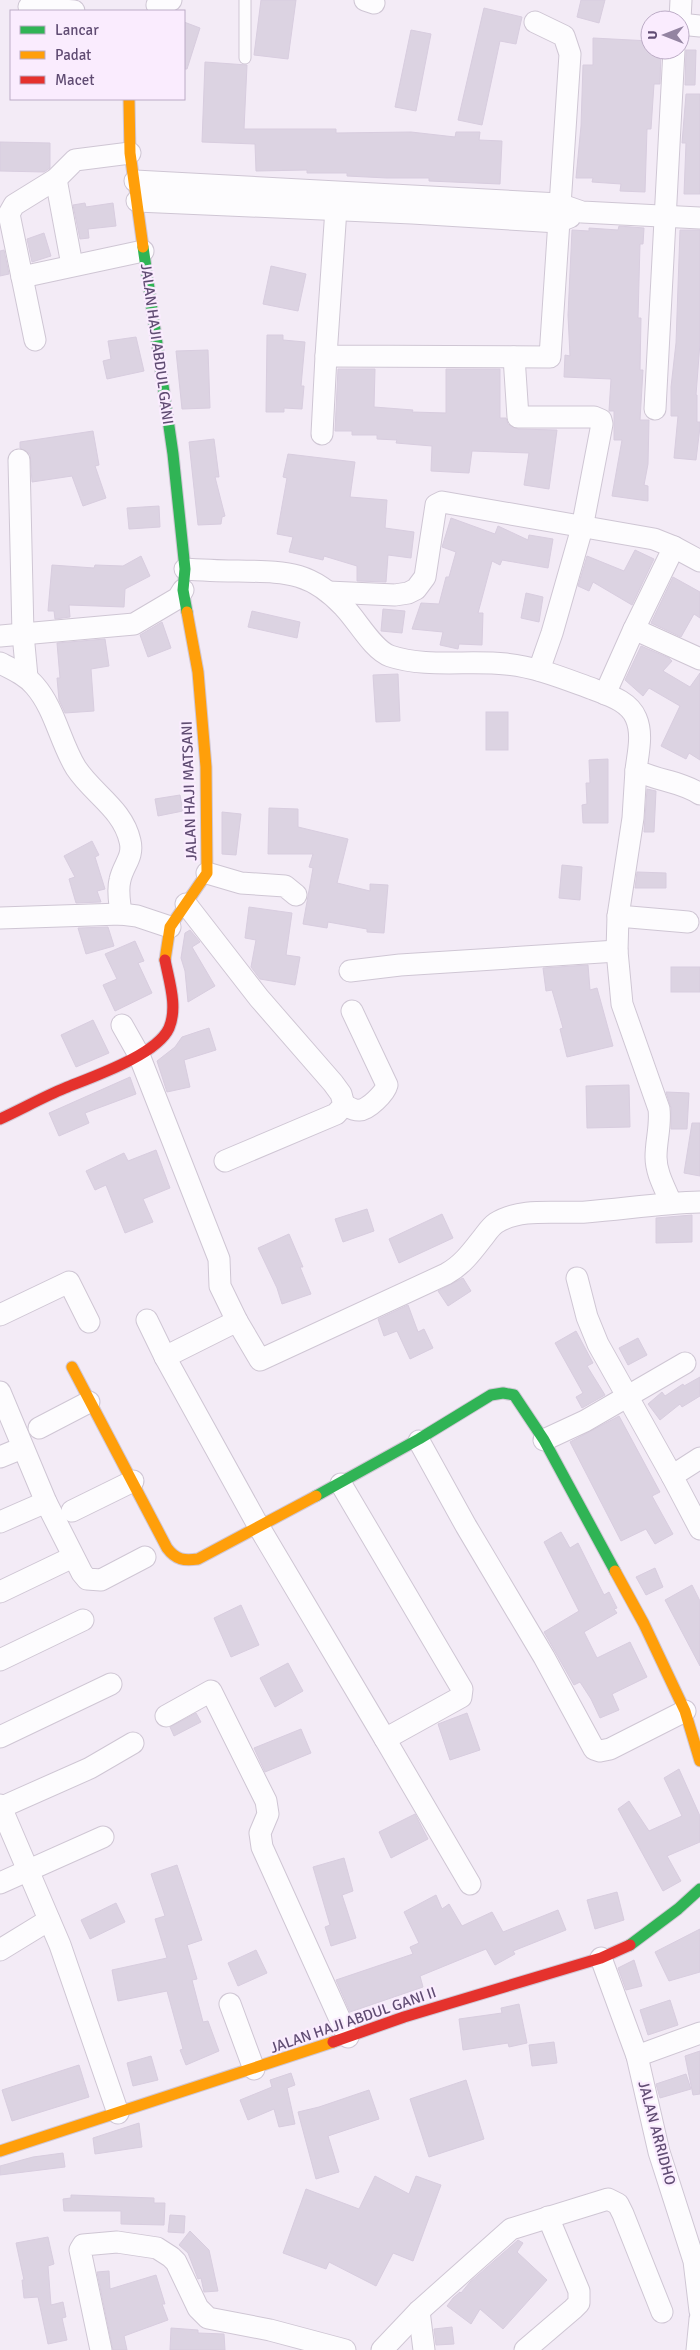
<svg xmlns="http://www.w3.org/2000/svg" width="700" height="2350" font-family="Signika,sans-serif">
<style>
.building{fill:#dcd3e2;stroke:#d8cddf}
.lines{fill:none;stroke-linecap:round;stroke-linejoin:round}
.lane-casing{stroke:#cfc6d4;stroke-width:13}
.street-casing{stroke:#cfc6d4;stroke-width:23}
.fast-casing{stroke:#d0c7d5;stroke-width:13}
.slow-casing{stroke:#d0c7d5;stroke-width:13}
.jam-casing{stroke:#d0c7d5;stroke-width:13}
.lane{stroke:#fdfcfe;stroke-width:11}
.street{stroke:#fdfcfe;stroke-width:21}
.fast{stroke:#30b455;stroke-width:11}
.slow{stroke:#ff9f0a;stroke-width:11}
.jam{stroke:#e5322d;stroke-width:11}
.labels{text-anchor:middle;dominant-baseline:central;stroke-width:4.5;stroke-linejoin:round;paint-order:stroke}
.street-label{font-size:15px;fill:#604c73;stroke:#faecfe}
</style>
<rect width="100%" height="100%" fill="#f3ebf6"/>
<g class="building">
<polygon points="261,0 296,0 288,59 254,55"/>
<polygon points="581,0 605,0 599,23 577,17"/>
<polygon points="484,8 522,17 516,44 500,41 482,125 458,120"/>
<polygon points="184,22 200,28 187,69 184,69"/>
<polygon points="411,30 431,34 416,111 395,107"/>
<polygon points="593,38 650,41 650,50 661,50 660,84 654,84 651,129 647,129 645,192 620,191 621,184 592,182 593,178 576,178 581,126 583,65 593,65"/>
<polygon points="686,50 696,50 695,85 685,85"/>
<polygon points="205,62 247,65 244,129 336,129 336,133 411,132 455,137 456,132 480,132 479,140 502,141 500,184 429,181 429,178 387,178 347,176 347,173 307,173 307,170 256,171 255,144 202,142"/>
<polygon points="686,94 700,94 700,194 684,194 686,143 682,143"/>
<polygon points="0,142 50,143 50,168 44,172 0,171"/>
<polygon points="85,203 86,207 113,203 116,226 88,229 89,238 80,239 73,205"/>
<polygon points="619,226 644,228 643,244 640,244 638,318 641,318 640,370 643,370 640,420 649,420 648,464 644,485 648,486 648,501 612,496 622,440 614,440 614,411 609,411 611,379 564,377 565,355 570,356 568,315 572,230 589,231 589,228 618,230"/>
<polygon points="680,230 700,230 700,343 696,395 697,395 697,422 700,422 700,427 696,460 674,458 678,416 671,416 671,387 676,343"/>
<polygon points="44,233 51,256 32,262 27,239"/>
<polygon points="4,250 9,274 0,276 0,251"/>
<polygon points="271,266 306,274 298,311 263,304"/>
<polygon points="267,335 283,335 283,340 305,342 301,386 304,386 302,409 284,408 284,412 266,412"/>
<polygon points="136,337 144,371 107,379 103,361 111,359 108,341"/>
<polygon points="208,350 210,408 182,409 176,351"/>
<polygon points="338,369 375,369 374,407 413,410 412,412 446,413 446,369 500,369 500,418 506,418 508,424 518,429 557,430 549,489 524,485 529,453 472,451 469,473 431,471 432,446 396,443 397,440 377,439 377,435 352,435 352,431 335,431"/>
<polygon points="93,431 99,465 95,466 106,498 83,506 72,476 32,482 30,454 20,448 20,442"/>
<polygon points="214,439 219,477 215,477 225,516 222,517 221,524 198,525 189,442"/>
<polygon points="288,454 355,462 350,497 387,500 385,528 414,532 411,558 388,555 386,582 357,581 357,566 324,556 323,560 289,552 293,537 277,534 287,478 283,477"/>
<polygon points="159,506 160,527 129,529 127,508"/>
<polygon points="451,518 495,534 498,526 528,540 529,535 553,539 548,568 502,560 500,565 492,561 478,613 483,613 482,645 459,644 458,649 440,645 443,632 412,629 421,603 439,604 446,577 449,577 456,552 442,547"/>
<polygon points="635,550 654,559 632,605 593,582 589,591 578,586 587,556 624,571"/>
<polygon points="141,556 150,576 125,589 124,607 69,605 70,617 55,619 54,611 48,611 52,565 94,568 95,565 123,566"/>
<polygon points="673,577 700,592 700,618 694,614 681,637 651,623"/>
<polygon points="526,593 543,597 539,622 521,618"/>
<polygon points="383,609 405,611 402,633 381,631"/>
<polygon points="252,611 300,622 297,638 248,627"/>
<polygon points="162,622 171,648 148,657 140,635"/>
<polygon points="105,639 109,666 91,669 94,711 65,713 59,700 57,678 60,678 57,643"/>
<polygon points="641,646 669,658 672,661 663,671 690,687 700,673 700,760 689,753 686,759 661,746 680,706 649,688 643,696 625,680"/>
<polygon points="398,674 400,721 376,722 373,675"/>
<rect x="486" y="712" width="22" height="38"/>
<polygon points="608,759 608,823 583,823 582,805 587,804 586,783 590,783 589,760"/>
<polygon points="647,789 656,791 654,832 644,832"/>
<polygon points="180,795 183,811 158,816 155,799"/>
<polygon points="269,808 298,809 298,827 348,839 337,883 370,891 370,884 388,885 384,933 367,932 367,929 328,922 327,928 303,924 313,868 309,867 313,854 268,854"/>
<polygon points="222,812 241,814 236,855 222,854"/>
<polygon points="92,841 99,855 95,857 105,889 97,891 101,902 76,903 69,879 75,877 64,856"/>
<polygon points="562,865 582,867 580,900 559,898"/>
<polygon points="637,872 666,873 666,888 635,888"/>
<polygon points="249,907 292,913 286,955 300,957 295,985 260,979 251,967 256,940 245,938"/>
<polygon points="108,927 114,946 86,954 78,928"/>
<polygon points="190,930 200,942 192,947 215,986 188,1002 185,971 181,958 185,933"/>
<polygon points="135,941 144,961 138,963 152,993 115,1011 103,985 117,979 105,954"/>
<polygon points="588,965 590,990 597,988 613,1046 567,1057 560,1029 563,1028 552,990 546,991 543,968"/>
<rect x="671" y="967" width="29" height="25"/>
<polygon points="93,1020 109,1053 76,1067 61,1035"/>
<polygon points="209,1028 216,1050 184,1060 190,1087 167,1092 157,1061 175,1047 182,1037"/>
<polygon points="130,1077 136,1094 85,1113 89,1123 59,1136 49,1113"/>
<polygon points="629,1085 630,1127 587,1128 586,1086"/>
<polygon points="666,1092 689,1093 687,1129 671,1129 671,1108"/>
<polygon points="692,1123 700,1123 700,1176 684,1173"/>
<polygon points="156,1150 170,1188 143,1199 153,1222 125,1233 106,1185 95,1190 86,1171 124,1153 128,1161"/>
<polygon points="367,1209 374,1231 343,1242 335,1219"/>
<polygon points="442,1214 453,1238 399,1263 389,1239"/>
<polygon points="692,1215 692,1242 656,1243 656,1218"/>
<polygon points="289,1234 303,1267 300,1267 311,1294 282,1304 277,1288 258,1248"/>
<polygon points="463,1278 471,1291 448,1306 438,1291"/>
<polygon points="408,1305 418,1332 424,1329 433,1348 410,1359 397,1331 384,1336 378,1319"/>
<polygon points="576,1331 593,1363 587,1366 605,1395 582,1408 576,1397 583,1393 555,1343"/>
<polygon points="638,1338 647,1355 628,1365 619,1348"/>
<polygon points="700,1377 700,1396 682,1407 680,1404 660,1420 648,1404 662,1392 665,1396 683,1384 684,1386"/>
<polygon points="619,1416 660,1492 652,1496 673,1534 655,1544 646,1529 621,1541 570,1442"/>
<polygon points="561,1532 570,1548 578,1543 604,1595 609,1592 617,1608 614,1609 617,1613 584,1632 597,1658 630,1642 647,1677 612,1694 619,1710 600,1718 591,1699 580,1682 574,1685 544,1632 579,1611 544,1542"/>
<polygon points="655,1568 663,1587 646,1595 636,1577"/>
<polygon points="692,1585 700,1601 700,1666 665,1600"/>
<polygon points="241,1605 259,1645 231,1657 214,1618"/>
<polygon points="288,1663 303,1691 275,1707 260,1678"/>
<polygon points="196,1713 201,1722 174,1736 170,1727"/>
<polygon points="467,1713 480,1750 450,1760 438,1724"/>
<polygon points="301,1729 311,1753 265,1772 254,1748"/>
<polygon points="679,1769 700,1816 700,1842 667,1856 681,1881 663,1891 618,1809 629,1801 649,1831 682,1816 664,1778"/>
<polygon points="415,1814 428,1839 391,1858 379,1832"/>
<polygon points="344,1858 353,1891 342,1895 356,1938 331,1946 325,1927 330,1925 313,1867"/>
<polygon points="177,1865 202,1940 187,1945 197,1979 192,1980 203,2022 208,2021 219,2051 186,2065 180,2050 183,2049 167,1991 118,2001 112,1970 167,1958 155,1919 165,1916 151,1874"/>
<polygon points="617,1892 624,1920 595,1929 587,1900"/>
<polygon points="436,1895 442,1909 449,1904 462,1926 492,1912 503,1932 558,1910 566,1930 513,1951 515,1954 495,1965 486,1949 420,1976 423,1987 350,2012 336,1980 413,1954 410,1947 419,1943 404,1912"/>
<polygon points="116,1903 125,1922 90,1939 81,1920"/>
<polygon points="700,1929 700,1972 669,1981 655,1952"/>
<polygon points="256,1950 267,1973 238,1986 228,1963"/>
<polygon points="634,1960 642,1986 626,1990 618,1968"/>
<polygon points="670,2000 678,2025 648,2035 640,2010"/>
<polygon points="519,2004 527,2043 509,2047 508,2043 463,2050 459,2019 502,2013 501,2008"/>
<polygon points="554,2042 557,2063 532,2066 529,2045"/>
<polygon points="700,2051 700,2094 693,2095 685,2056"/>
<polygon points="151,2056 158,2080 133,2086 127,2063"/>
<polygon points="79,2065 89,2097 12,2121 2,2090"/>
<polygon points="291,2073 295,2085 287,2088 295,2124 279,2127 274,2109 248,2120 240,2100 272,2087 270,2080"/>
<polygon points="686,2074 691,2089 660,2098 656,2084"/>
<polygon points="466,2080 484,2139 429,2157 410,2099"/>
<polygon points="369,2090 379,2119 328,2136 339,2172 316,2179 298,2112 319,2107"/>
<polygon points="139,2123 142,2147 95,2154 93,2138"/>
<polygon points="63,2153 65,2167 0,2175 0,2166 33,2157"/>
<polygon points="375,2176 409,2194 416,2176 441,2185 413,2261 393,2253 376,2286 329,2262 326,2269 283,2253 306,2189 359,2209"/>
<polygon points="71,2195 154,2198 154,2203 165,2203 164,2225 121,2224 121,2211 64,2211 63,2199 71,2198"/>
<polygon points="170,2215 185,2216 184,2233 168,2232"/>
<polygon points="190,2231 209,2250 218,2291 204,2292 201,2278 198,2279 188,2253 179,2245"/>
<polygon points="48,2237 54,2264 48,2266 51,2305 63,2302 66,2317 62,2318 67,2340 48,2344 38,2297 24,2298 22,2280 24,2280 16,2243"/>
<polygon points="518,2240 523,2243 517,2252 547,2280 503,2329 480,2309 471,2324 447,2306 453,2298 460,2292 461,2293 470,2282"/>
<polygon points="109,2271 110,2289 156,2275 165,2304 162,2304 168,2320 124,2336 127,2350 113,2350 97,2272"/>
<polygon points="452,2327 454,2344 436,2345 434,2329"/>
<polygon points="171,2328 198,2330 198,2333 224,2334 225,2350 170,2350"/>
</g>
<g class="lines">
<g class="lane-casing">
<polyline id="lane" points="245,0 245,58"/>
</g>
<g class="street-casing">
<g id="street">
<polyline points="365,0 374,3"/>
<polyline points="157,5 171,0"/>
<polyline points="29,7 74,11"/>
<polyline points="680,20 681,0"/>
<polyline points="680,24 700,26"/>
<polyline points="56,179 72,265"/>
<polyline points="135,181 559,204 582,212 700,218"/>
<polyline points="337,194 326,356 550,357 570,54 564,36 535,22"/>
<polyline points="137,201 412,213 558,222 570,217"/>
<polyline points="22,277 143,251"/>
<polyline points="35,340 9,214 14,205 56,179 75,160 130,153"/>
<polyline points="514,357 518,417 594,417 601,420 602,424 582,528 552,633 539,670"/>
<polyline points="655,409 674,50"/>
<polyline points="322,434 326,356"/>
<polyline points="19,460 23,634 27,677"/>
<polyline points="674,547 700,561"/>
<path d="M185 569C203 570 220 571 238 571 284 572 310 570 344 607 357 620 373 650 390 656 426 668 468 660 506 664 537 667 565 679 593 689 608 695 629 701 636 718 643 734 638 753 636 770 657 781 680 781 700 794"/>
<polyline points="328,592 395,595 408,593 416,589 425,577 436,505 442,502 654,539 674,547 634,629 605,694"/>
<polyline points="634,629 700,659"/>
<polyline points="0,636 134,624 178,598 183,590"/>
<path d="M0 663C12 669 26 675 35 686 55 709 60 742 76 768 93 794 123 809 130 841 134 857 123 865 120 880 117 891 120 904 121 914"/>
<path d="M636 770 633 818 618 916 617 951 622 1004 659 1109C661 1126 656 1140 656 1157 656 1173 665 1188 671 1203"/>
<polyline points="207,873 241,883 285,886 296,895"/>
<polyline points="186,904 259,998 333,1083 341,1094 344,1105 336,1114 225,1161"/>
<polyline points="618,916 688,922"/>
<polyline points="0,918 121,914 137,916 170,927"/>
<polyline points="350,971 400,965 617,951"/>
<path d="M122 1025 139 1055 219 1259 220 1286 237 1321 260 1360 446 1274C461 1266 471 1253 481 1240 486 1234 490 1227 496 1223 521 1207 558 1214 586 1212 624 1209 662 1203 700 1202"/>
<path d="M344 1105C348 1107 355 1111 360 1110 368 1110 385 1093 387 1085L352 1011"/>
<polyline points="577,1278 587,1317 598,1344 672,1476 700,1529"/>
<polyline points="0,1315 69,1282 89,1322"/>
<polyline points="147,1320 165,1357 259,1527 385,1739 461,1697 462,1689 341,1484"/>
<polyline points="165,1357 237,1321"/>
<polyline points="0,1392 46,1502 82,1573 87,1579 101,1580 145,1557"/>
<polyline points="39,1428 89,1402"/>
<polyline points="544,1440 585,1421 685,1363"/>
<polyline points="419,1441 466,1526 544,1657 594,1749 600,1751 610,1749 685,1711"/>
<polyline points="0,1457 22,1448"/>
<polyline points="672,1476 700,1458"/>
<polyline points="72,1511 133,1481"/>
<polyline points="0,1522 46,1502"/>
<polyline points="0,1592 73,1557"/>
<polyline points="0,1660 83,1620"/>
<polyline points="166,1716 211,1691 266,1801 268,1814 260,1833 262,1847 348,2037"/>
<polyline points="0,1737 111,1684"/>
<polyline points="385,1739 470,1884"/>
<polyline points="0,1805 60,1945 118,2113"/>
<polyline points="0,1808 90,1768 133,1743"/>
<polyline points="0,1883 103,1837"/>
<polyline points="0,1950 49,1920"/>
<polyline points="601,1958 637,2056 659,2152 694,2261 700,2311"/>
<polyline points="230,2004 254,2069"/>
<polyline points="637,2056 700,2033"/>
<polyline points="419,2311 424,2350"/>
<polyline points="101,2350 80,2250 83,2245 117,2242 157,2248 171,2257 176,2262 198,2308 208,2318 270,2330 345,2350"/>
<polyline points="382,2350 419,2311 511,2229 608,2199 618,2204 623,2214 662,2312"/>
<polyline points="525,2350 573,2309 579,2303 579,2291 548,2217"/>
<polyline points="697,2350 700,2319"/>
</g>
</g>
<g class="fast-casing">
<g id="fast">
<polyline points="143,247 173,454 185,569 183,590 187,612"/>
<polyline points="316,1496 419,1439 491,1395 503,1393 514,1395 544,1440 615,1571"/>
<polyline points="630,1945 678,1909 700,1889"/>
</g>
</g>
<g class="slow-casing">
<g id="slow">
<polyline points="129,99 130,153 143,247"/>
<polyline points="165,960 170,927 207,873 206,767 198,672 187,612"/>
<path d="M72 1367 167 1548C176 1560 184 1561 198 1559L316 1496"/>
<polyline points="615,1571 644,1624 685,1711 700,1761"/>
<polyline points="0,2151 333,2042"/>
</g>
</g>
<g class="jam-casing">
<g id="jam">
<path d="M0 1119C22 1109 43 1097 65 1088 92 1077 157 1055 169 1028 178 1007 169 981 165 960"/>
<polyline points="333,2042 404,2017 601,1958 630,1945"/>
</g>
</g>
<use href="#lane" class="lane"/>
<use href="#street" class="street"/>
<use href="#fast" class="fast"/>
<use href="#slow" class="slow"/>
<use href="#jam" class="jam"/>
</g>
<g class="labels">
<g class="street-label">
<text transform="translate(157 344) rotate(82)">JALAN HAJI ABDUL GANI</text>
<text transform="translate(189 791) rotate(-92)">JALAN HAJI MATSANI</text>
<text transform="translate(353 2020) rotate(-19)">JALAN HAJI ABDUL GANI II</text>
<text transform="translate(657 2133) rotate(75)">JALAN ARRIDHO</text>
</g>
</g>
<rect x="10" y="10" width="175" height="90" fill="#faecfe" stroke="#bcacc6"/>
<rect x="20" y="26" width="25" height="8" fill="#30b455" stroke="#bcacc6"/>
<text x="55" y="35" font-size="15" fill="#604c73">Lancar</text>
<rect x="20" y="51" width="25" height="8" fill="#ff9f0a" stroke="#bcacc6"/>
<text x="55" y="60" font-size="15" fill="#604c73">Padat</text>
<rect x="20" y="76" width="25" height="8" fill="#e5322d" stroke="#bcacc6"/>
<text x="55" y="85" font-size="15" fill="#604c73">Macet</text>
<g transform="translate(665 35) rotate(270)"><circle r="24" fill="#faecfe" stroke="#bcacc6"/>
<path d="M0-4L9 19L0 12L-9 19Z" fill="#9384a1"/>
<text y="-8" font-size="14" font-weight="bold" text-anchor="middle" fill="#604c73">U</text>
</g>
</svg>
